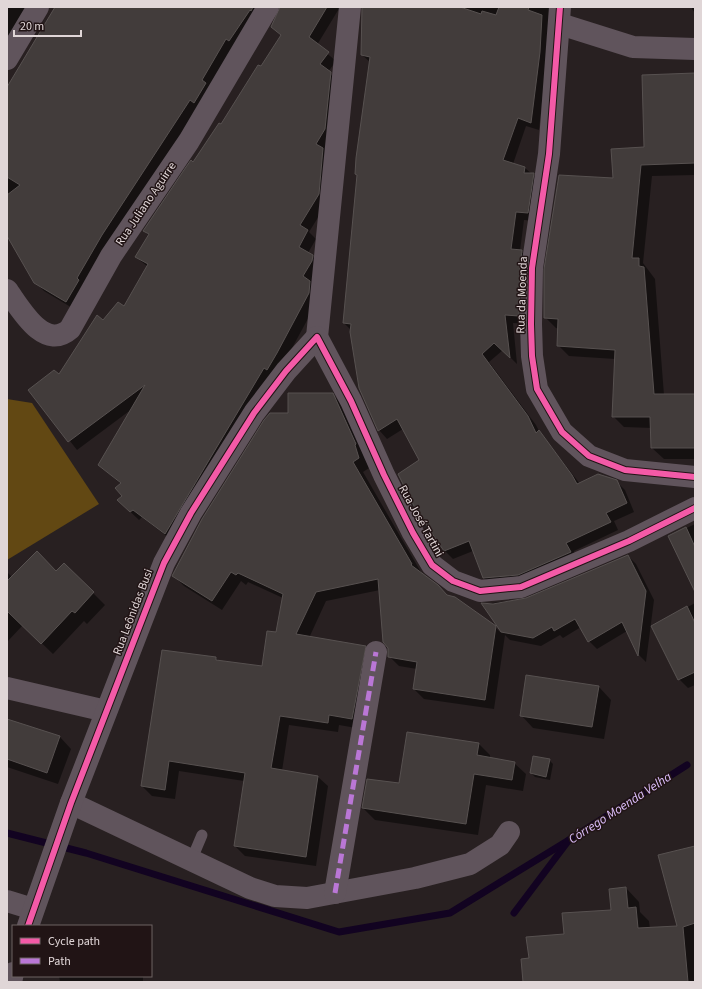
<svg xmlns="http://www.w3.org/2000/svg" width="702" height="989" font-family="'Source Sans 3',sans-serif">
<style>
.forest{fill:#624813}
.shadow{fill:#0007}
.lines{fill:none;stroke-linecap:round;stroke-linejoin:round}
.stream{stroke:#120321;stroke-width:7}
.building{fill:#423c3b;stroke:#575150}
.lane{stroke:#60545c;stroke-width:11}
.street{stroke:#60545c;stroke-width:22}
.quiet{stroke:#ba77d6;stroke-width:5;stroke-dasharray:10 5;stroke-linecap:butt}
.cycleway-casing{stroke:#211415;stroke-width:8}
.cycleway{stroke:#f35aa7;stroke-width:6}
.labels{text-anchor:middle;dominant-baseline:central;stroke-width:3;stroke-linejoin:round;paint-order:stroke}
.street-label{font-size:12px;fill:#e0d6d7;stroke:#211415}
.water-label{font-size:13px;font-style:italic;fill:#dec0fe;stroke:#211415}
</style>
<rect width="100%" height="100%" fill="#282021"/>
<polygon class="forest" points="7,399 32,403 99,504 7,560"/>
<g class="shadow">
<polygon points="7,7 31,7 7,47"/>
<polygon points="58,7 268,7 74,309 44,291 35,282 7,224 7,89"/>
<polygon points="281,7 340,7 317,45 336,61 328,72 339,82 327,203 309,232 316,239 308,253 321,264 317,302 285,361 174,542 142,517 139,520 118,500 123,496 121,484 99,465 132,409 77,450 30,390 59,376 104,321 124,307 148,267 136,257 149,236 145,231 222,126 282,36 272,27"/>
<polygon points="365,7 552,7 539,130 526,126 513,164 525,168 541,182 536,221 524,220 520,251 530,259 526,324 513,323 517,364 503,350 489,362 536,425 539,431 580,484 616,481 625,490 634,512 614,521 618,530 574,551 578,561 492,586 484,578 473,551 453,559 445,551 420,460 403,429 387,439 379,430 359,388 351,330 344,323 370,62 362,55"/>
<polygon points="692,7 695,7 695,13 692,9"/>
<polygon points="695,74 695,175 652,176 643,263 655,279 664,395 695,395 695,459 664,459 652,448 652,428 624,427 613,416 615,359 569,356 558,345 559,329 556,328 545,317 614,179 645,148"/>
<polygon points="332,394 343,405 364,455 369,468 363,472 422,574 448,597 495,627 501,633 483,604 526,599 628,556 636,564 654,600 646,662 639,655 627,631 597,649 589,641 581,627 563,638 560,635 541,646 510,640 505,635 494,709 424,699 414,689 417,669 399,666 389,656 380,590 326,601 309,638 365,646 375,656 362,729 339,725 338,732 289,725 282,771 318,777 328,786 316,866 245,856 235,846 244,781 179,771 175,799 152,796 142,786 216,658 219,661 263,667 277,633 283,598 248,582 246,585 241,581 222,610 184,586 174,576 290,414"/>
<polygon points="695,524 695,590 670,536"/>
<polygon points="64,564 105,605 87,624 84,621 53,654 23,625 7,642 7,572 12,577 57,572"/>
<polygon points="695,603 695,685 688,688 679,679 653,626"/>
<polygon points="599,687 611,700 604,739 533,728 521,715"/>
<polygon points="7,719 60,737 71,749 58,784 7,767"/>
<polygon points="479,744 490,755 490,758 514,763 526,774 523,791 486,785 478,835 375,820 363,808 400,784"/>
<polygon points="549,760 553,764 550,780 535,777 531,773"/>
<polygon points="695,847 695,982 524,982 530,959 565,934 612,911 626,888 639,902 640,912 649,921 650,929 678,927"/>
<polygon points="59,976 143,976 143,982 60,982"/>
</g>
<g class="lines">
<g class="stream">
<polyline points="7,833 86,853 339,932 450,913 569,840"/>
<polyline points="514,913 569,840 687,765"/>
</g>
</g>
<g class="building">
<polygon points="55,7 253,7 251,11 250,10 229,41 226,39 202,80 206,83 194,103 190,100 102,235 77,278 79,280 66,302 34,283 7,236 7,195 20,185 7,177 7,87"/>
<polygon points="280,7 327,7 309,37 329,52 320,64 331,72 325,129 316,144 323,148 319,194 300,225 308,230 299,247 313,255 312,261 303,276 310,281 309,293 277,353 267,370 264,368 165,534 133,510 130,512 117,500 122,496 115,488 121,483 98,465 145,385 68,442 28,390 54,370 59,374 97,315 103,320 118,302 124,306 148,264 135,257 149,234 143,231 186,167 191,160 193,162 219,123 221,124 258,65 261,66 281,35 271,27"/>
<polygon points="362,7 460,7 481,14 482,11 496,15 499,7 529,7 528,10 542,15 540,52 531,123 518,118 503,160 525,167 524,173 534,173 528,213 516,212 511,249 522,250 520,268 519,316 505,315 510,358 494,343 482,354 528,416 536,433 539,430 572,475 577,484 598,474 617,480 627,503 606,513 611,522 566,543 571,552 518,575 483,578 469,541 444,551 416,510 398,474 419,460 397,419 378,431 359,388 350,332 351,324 343,323 357,175 355,174 356,158 370,57 361,55"/>
<polygon points="695,73 695,163 641,165 632,258 639,258 639,266 644,267 654,394 695,394 695,448 651,448 650,417 612,417 615,350 557,346 558,319 544,318 544,269 559,175 613,178 611,149 644,147 642,75"/>
<polygon points="288,393 333,393 356,444 355,445 359,458 353,462 412,564 411,565 438,585 447,595 455,597 496,626 485,700 413,689 417,662 388,657 388,648 383,642 378,579 316,592 296,634 366,646 352,719 329,715 328,723 280,716 271,768 318,776 306,857 234,846 245,773 169,761 165,790 141,786 162,650 216,657 216,660 262,666 267,631 276,632 283,594 238,573 236,575 231,572 212,601 172,576 202,519 264,420 270,413 288,413"/>
<polygon points="686,527 695,547 695,592 668,536"/>
<polygon points="37,551 56,571 64,563 94,592 75,613 72,611 41,644 7,611 7,581"/>
<polygon points="628,555 646,591 638,656 622,622 588,642 575,619 554,631 552,627 533,638 501,632 481,603 493,604 526,598"/>
<polygon points="687,606 695,623 695,672 678,680 651,626"/>
<polygon points="526,675 599,686 592,727 520,716"/>
<polygon points="7,719 60,736 47,773 7,759"/>
<polygon points="407,732 479,743 477,755 515,762 512,780 474,774 466,824 362,808 367,779 399,783"/>
<polygon points="533,756 550,759 546,777 530,773"/>
<polygon points="695,846 695,923 683,927 688,982 523,982 521,959 529,958 526,937 564,934 562,913 611,910 609,889 626,887 628,908 636,907 638,928 677,926 658,855"/>
</g>
<g class="lines">
<polyline class="lane" points="191,861 202,835"/>
<g class="street">
<polyline points="560,7 549,154 532,268 531,324 532,356 537,389 562,432 589,456 625,470 695,477"/>
<polyline points="560,24 633,47 695,49"/>
<polyline points="7,59 38,7"/>
<path d="M7 290C20 308 44 352 70 329L111 256 189 141 268 7"/>
<polyline points="317,337 351,401 384,475 413,533 432,565 453,581 480,591 521,587 629,541 695,508"/>
<polyline points="317,337 350,7"/>
<polyline points="7,688 106,711"/>
<polyline points="71,803 250,888 275,896 307,898 415,878 470,864 500,845 509,832"/>
<polyline points="335,893 376,652"/>
<polyline points="7,901 33,909"/>
<polyline points="28,926 71,803 164,563 191,513 254,413 286,371 317,337"/>
<polyline points="11,982 13,973"/>
</g>
<polyline class="quiet" points="335,893 376,652"/>
<g class="cycleway-casing">
<g id="cycleway">
<polyline points="560,7 549,154 532,268 531,324 532,356 537,389 562,432 589,456 625,470 695,477"/>
<polyline points="28,926 71,803 164,563 191,513 254,413 286,371 317,337 351,401 384,475 413,533 432,565 453,581 480,591 521,587 629,541 695,508"/>
</g>
</g>
<use href="#cycleway" class="cycleway"/>
</g>
<g class="labels">
<g class="street-label">
<text transform="translate(146 204) rotate(-56)">Rua Juliano Aguirre</text>
<text transform="translate(522 295) rotate(-88)">Rua da Moenda</text>
<text transform="translate(421 521) rotate(61)">Rua José Tartini</text>
<text transform="translate(133 612) rotate(-69)">Rua Leônidas Busi</text>
</g>
<g class="water-label">
<text transform="translate(620 808) rotate(-33)">Córrego Moenda Velha</text>
</g>
</g>
<rect width="702" height="989" fill="none" stroke="#e0d6d7" stroke-width="16"/>
<rect x="12" y="925" width="140" height="52" fill="#211415" stroke="#6d6263"/>
<rect x="20" y="938" width="20" height="6" fill="#f35aa7" stroke="#6d6263"/>
<text x="48" y="945" font-size="12" fill="#e0d6d7">Cycle path</text>
<rect x="20" y="958" width="20" height="6" fill="#ba77d6" stroke="#6d6263"/>
<text x="48" y="965" font-size="12" fill="#e0d6d7">Path</text>
<path d="M14 30v6h67v-6" fill="none" stroke="#e0d6d7" stroke-width="2"/>
<text x="20" y="30" font-size="12" fill="#e0d6d7" stroke="#211415" stroke-width="3" paint-order="stroke">20 m</text>
</svg>
